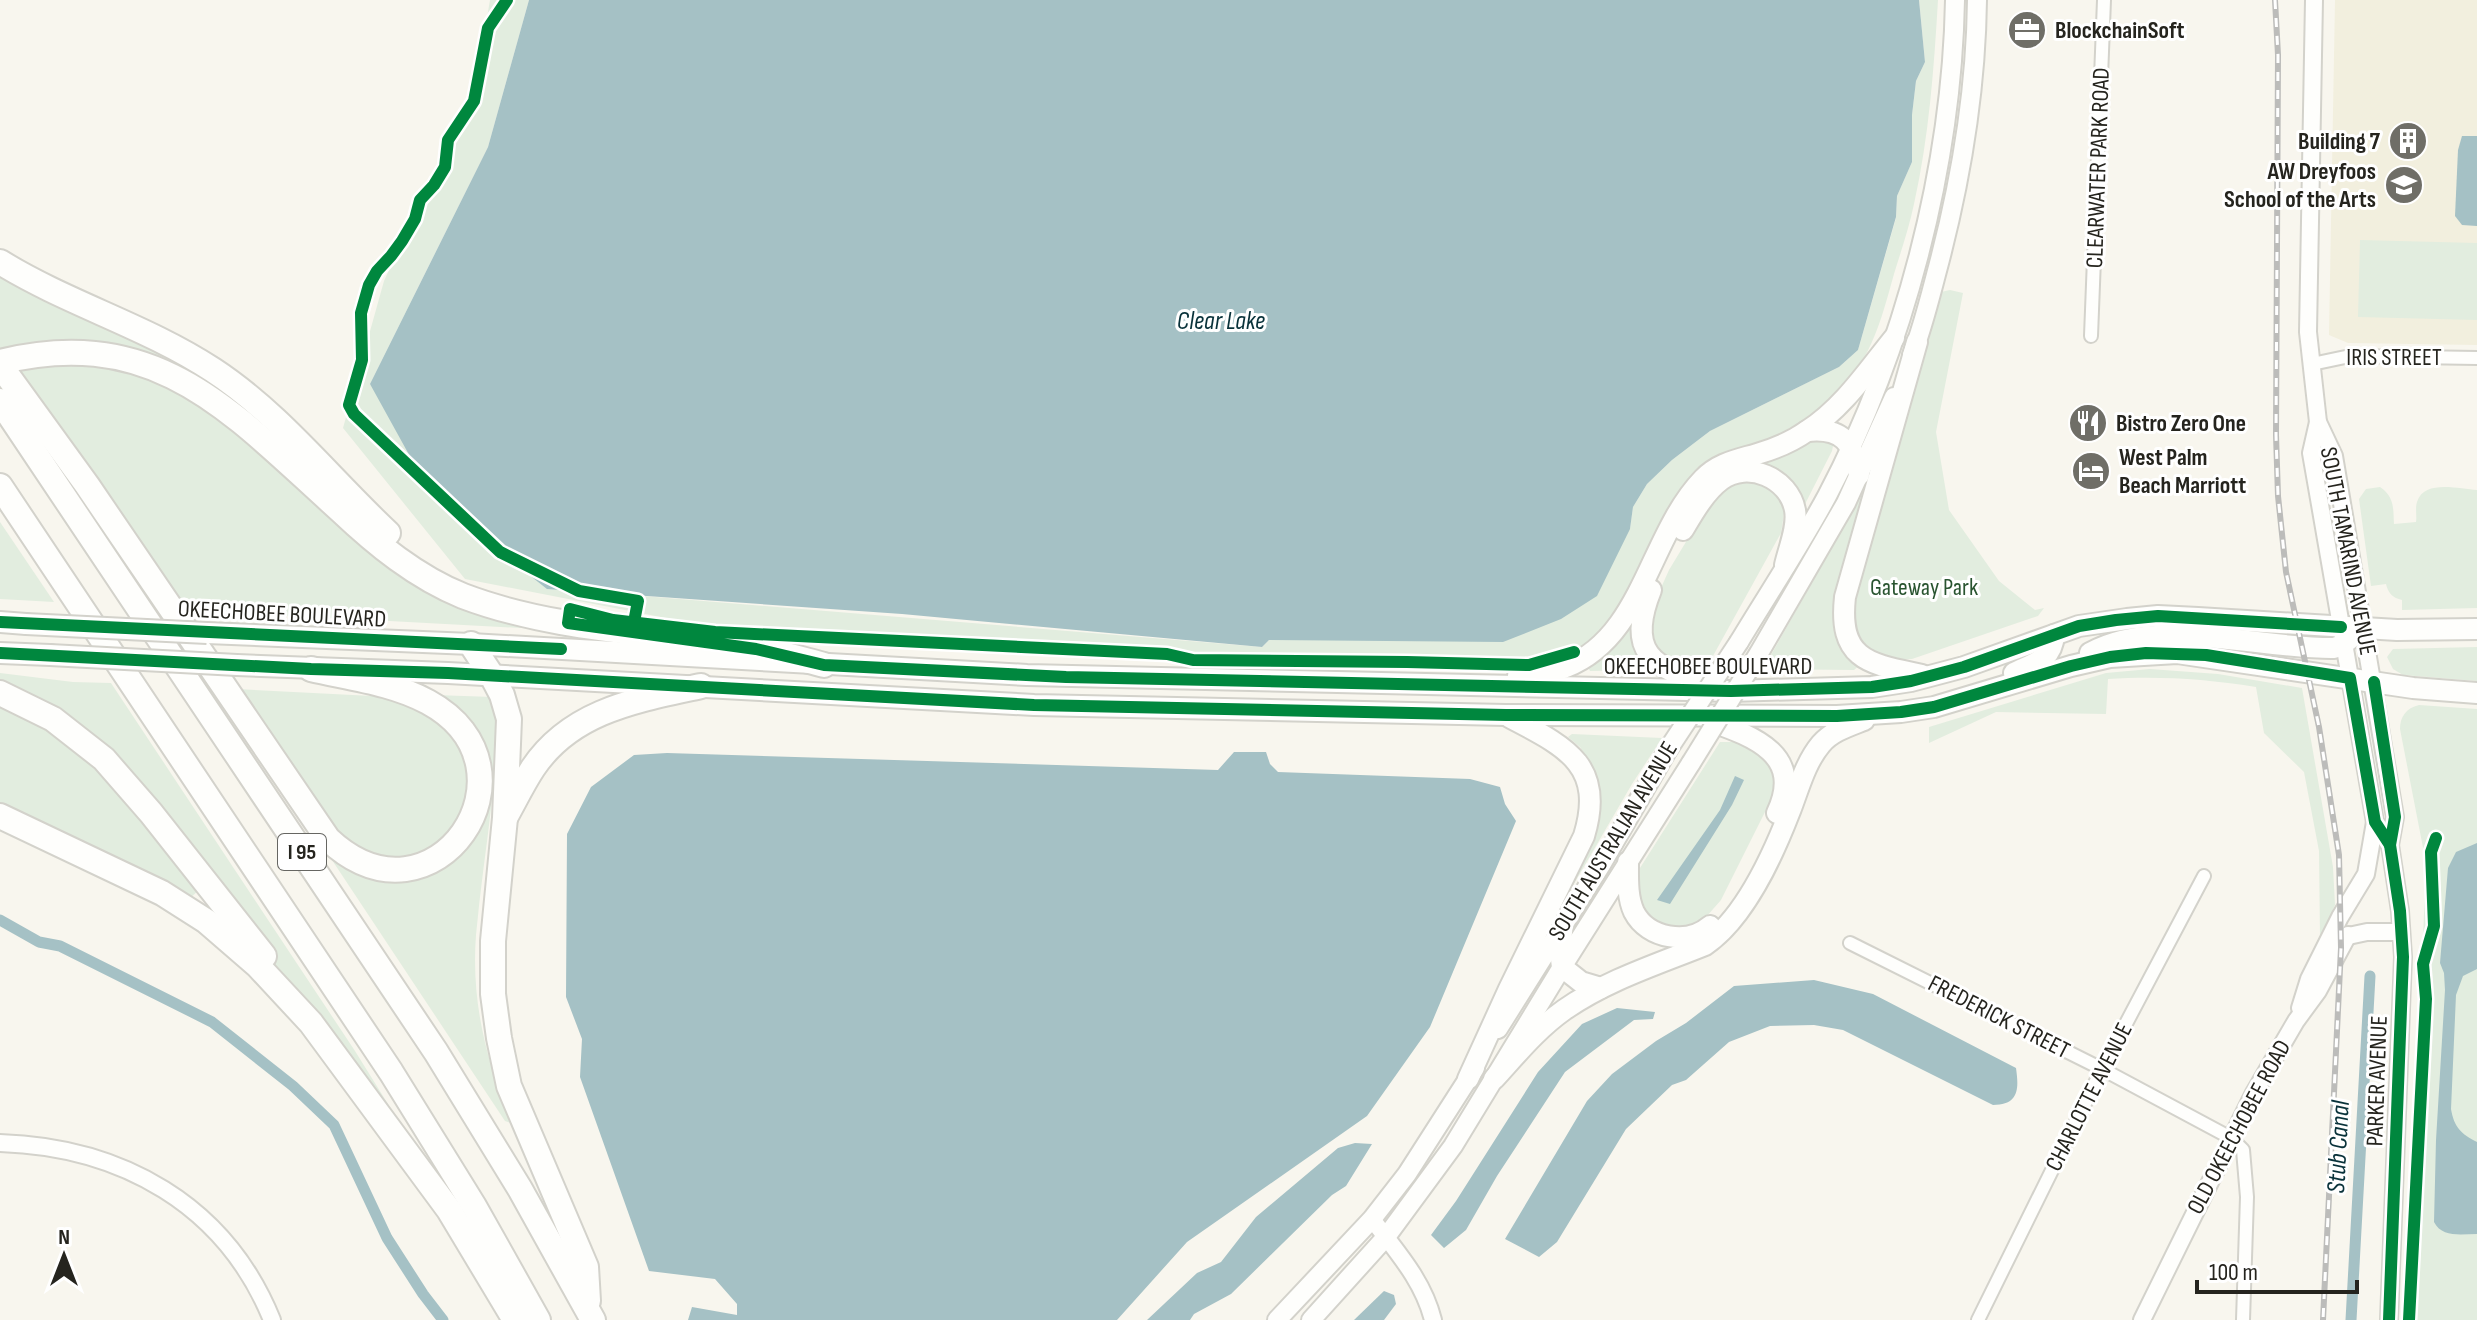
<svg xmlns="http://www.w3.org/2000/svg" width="2477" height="1320" font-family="'Sofia Sans Condensed',sans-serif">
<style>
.built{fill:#f2efde}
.green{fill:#e2eddf}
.water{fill:#a5c1c5}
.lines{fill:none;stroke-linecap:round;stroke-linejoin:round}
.canal{stroke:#a5c1c5;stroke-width:11}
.minor-casing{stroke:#d3d2cb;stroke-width:16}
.tertiary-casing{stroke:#d3d2cb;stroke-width:20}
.secondary-casing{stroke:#d3d2cb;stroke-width:22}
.primary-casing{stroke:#d3d2cb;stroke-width:24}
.motorway-casing{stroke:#d3d2cb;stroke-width:28}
.minor{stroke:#fefefc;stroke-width:12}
.tertiary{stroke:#fefefc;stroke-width:16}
.secondary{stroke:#fefefc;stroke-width:18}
.primary{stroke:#fefefc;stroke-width:20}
.motorway{stroke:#fefefc;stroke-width:24}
.rail-casing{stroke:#bcbcba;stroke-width:6}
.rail{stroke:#fff;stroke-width:3;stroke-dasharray:9;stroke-linecap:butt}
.secondary-bridge-casing{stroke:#d3d2cb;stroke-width:22;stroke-linecap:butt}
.primary-bridge-casing{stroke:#d3d2cb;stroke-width:24;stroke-linecap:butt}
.secondary-bridge{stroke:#fefefc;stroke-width:18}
.primary-bridge{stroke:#fefefc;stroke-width:20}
.cycleway-casing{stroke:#fff;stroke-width:17}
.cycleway{stroke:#00873e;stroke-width:12}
.labels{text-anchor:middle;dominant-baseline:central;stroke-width:6;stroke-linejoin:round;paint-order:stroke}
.shield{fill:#fff;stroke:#666662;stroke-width:2}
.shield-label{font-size:22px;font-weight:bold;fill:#25241e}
.poi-label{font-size:24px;font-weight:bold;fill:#25241e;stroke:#fff;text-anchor:start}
.street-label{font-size:24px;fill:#25241e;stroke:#fff}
.park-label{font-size:24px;fill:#295430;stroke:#fff}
.water-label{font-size:26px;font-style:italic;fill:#09323a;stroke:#fff}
</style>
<rect width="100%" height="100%" fill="#f8f6ee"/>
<polygon class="built" points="2335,0 2477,0 2477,345 2348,343 2329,335"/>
<g class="green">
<path d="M490 0H529L488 147 370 384 547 588 1262 647 1269 640 1630 529 1633 507 1647 484 1672 460 1710 431 1839 367 1858 350 1896 218 1897 196 1912 162V115L1916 81 1925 62 1919 0H1938C1934 68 1929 137 1914 204 1909 228 1901 251 1894 274 1881 321 1869 368 1829 401 1808 419 1783 433 1757 445 1743 451 1717 453 1706 462 1696 470 1686 485 1679 495 1634 555 1620 664 1526 665L1270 663 1189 657 1171 648 779 635 707 626 465 579 343 428 384 281 477 77Z"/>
<polygon points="2360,240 2477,243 2477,320 2358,317"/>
<polygon points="0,267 192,370 190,372 151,355 119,347 0,353"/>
<polygon points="1950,290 1963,293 1936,432 1949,510 1999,581 2035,610 2044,608 2038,616 1912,659 1891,660 1870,654 1856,642 1850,601 1941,292"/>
<polygon points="87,360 181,388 378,550 559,630 278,615 182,607 11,368"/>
<path d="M1809 437 1834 441 1832 451 1803 508C1789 471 1786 474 1750 464Z"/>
<polygon points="1756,479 1775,488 1790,512 1784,514 1781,533 1703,674 1672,666 1647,640 1647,619 1669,570 1707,507 1728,484"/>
<polygon points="1870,480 1837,607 1861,664 1854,670 1763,669"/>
<path d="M2380 487C2395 497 2393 509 2394 524L2416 522C2417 516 2415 508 2417 502 2424 479 2459 489 2477 490V608L2402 610V600C2393 598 2388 593 2386 584L2371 586 2359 499 2366 489Z"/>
<polygon points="0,522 54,602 0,599"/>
<path d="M1634 612 1651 667 1646 670 1590 671 1587 665C1611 648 1622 639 1634 612Z"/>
<polygon points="2477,647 2477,681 2403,675 2393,669 2387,657 2393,649"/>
<path d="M2150 669 2218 674 2302 688 2333 867 2335 905 2320 938 2319 851 2304 772 2264 733 2256 687C2205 679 2160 676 2108 679L2106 714 1996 712 1929 743V727L2106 673Z"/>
<polygon points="0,673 73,682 111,683 355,1051 406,1133 212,886 151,802 0,687"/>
<polygon points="237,689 392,697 447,722 475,777 451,840 394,864 340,841"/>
<path d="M435 695 493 697C506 724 495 771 492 800 487 845 480 890 476 935 471 1001 486 1062 512 1121L511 1123 505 1121 324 848 410 873 484 800Z"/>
<polygon points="0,699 80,747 200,889 188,900 0,805"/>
<path d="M2419 705 2477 709V1320H2408L2426 863 2400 729C2400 717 2406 708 2419 705Z"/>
<polygon points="1572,734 1662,738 1632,784 1540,942 1590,839 1600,805 1593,767 1580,747 1568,737"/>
<polygon points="1720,742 1735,742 1758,755 1764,753 1774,770 1774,794 1721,900 1699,925 1668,929 1639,910 1634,888 1640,868"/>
</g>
<g class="water">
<polygon points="529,0 1919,0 1925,62 1916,81 1912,115 1912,162 1897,196 1896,217 1858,350 1839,367 1710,431 1672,460 1647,484 1633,507 1630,529 1597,596 1561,619 1503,642 1269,640 1262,647 902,614 547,589 434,500 370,384 488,147"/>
<polygon points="2462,136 2477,136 2477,226 2462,225 2455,216 2458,150"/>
<polygon points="1234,752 1266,752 1270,764 1278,772 1470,779 1500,787 1505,804 1516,821 1430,1027 1367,1116 1187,1242 1117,1320 688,1320 692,1307 737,1315 737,1304 715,1279 649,1271 580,1077 582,1039 566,997 567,834 591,787 634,755 667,753 1218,770"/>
<polygon points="1735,776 1744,780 1732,805 1670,904 1657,900 1720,810"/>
<path d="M2477 843V969L2463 976 2456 995 2451 1109C2454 1127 2461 1134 2477 1142V1234C2461 1234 2442 1238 2434 1222L2436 1140 2445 990 2444 973 2440 963 2448 868 2456 852Z"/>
<path d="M1814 980 1873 994 2016 1068C2019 1089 2019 1105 1993 1105L1843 1030 1814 1025 1770 1026 1729 1042 1686 1080 1672 1085 1626 1129 1557 1242 1539 1257 1505 1239 1587 1101 1612 1074 1656 1041 1686 1023 1734 986Z"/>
<polygon points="1617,1008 1655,1012 1653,1019 1634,1020 1565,1072 1497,1176 1466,1230 1444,1248 1431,1235 1456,1201 1538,1072 1582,1024"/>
<polygon points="1355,1143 1372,1144 1346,1186 1332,1195 1231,1294 1194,1314 1190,1320 1147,1320 1197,1273 1221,1262 1256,1217 1338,1148"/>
<polygon points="1384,1291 1394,1295 1396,1304 1384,1320 1354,1320"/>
</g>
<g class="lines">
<g class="canal">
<polyline points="0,920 39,942 60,946 212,1022 293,1086 334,1125 387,1238 423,1294 443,1320"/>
<polyline points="2351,1320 2370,976"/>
</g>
<g class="minor-casing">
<g id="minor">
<polyline points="2091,336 2104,0"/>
<polyline points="2312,364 2350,356 2477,358"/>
<polyline points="1850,943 2102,1069 2231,1138 2243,1150 2247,1197 2243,1320"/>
<polyline points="1978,1320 2102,1069 2204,876"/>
</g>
</g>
<g class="tertiary-casing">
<g id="tertiary">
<polyline points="2314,0 2308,332 2318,422 2334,456 2395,817 2390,845 2400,911 2403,957 2389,1320"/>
<polyline points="2318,422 2311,453 2318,493 2375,822 2390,845"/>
<polyline points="2339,938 2367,932 2401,932"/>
<polyline points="2300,1008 2309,979 2340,917 2366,874 2375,822"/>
<path d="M0 1143C121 1147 225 1204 272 1320"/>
<path d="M1372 1219C1396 1251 1423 1280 1433 1320"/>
<polyline points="2142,1320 2254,1093 2296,1021 2318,991 2348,935"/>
</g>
</g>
<g class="secondary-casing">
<g id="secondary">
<path d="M1912 355C1923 327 1930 297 1938 267 1961 180 1976 90 1977 0"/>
<path d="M1739 642C1768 594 1800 546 1827 496 1904 350 1952 166 1955 0"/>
<polyline points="1759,653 1846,503 1894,397"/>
<polyline points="1498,1029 1601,865 1667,751"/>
<polyline points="1277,1320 1372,1219 1407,1174 1475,1068"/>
<polyline points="1311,1320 1386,1237 1453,1146 1562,967 1691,763"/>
</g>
</g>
<g class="primary-casing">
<g id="primary">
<path d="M1917 342 1845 597C1838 661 1870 664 1922 675"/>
<path d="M1807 431C1843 427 1853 443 1859 475"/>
<path d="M1683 530C1693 513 1705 492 1721 480 1748 460 1789 478 1795 510 1798 526 1789 548 1785 565"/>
<path d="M1651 590C1626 652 1652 668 1708 684"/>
<polyline points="0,622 26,624"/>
<polyline points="207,633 471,644 1027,675 1731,691 1872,687 1911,681 1964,667 2079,626 2127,619 2158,616 2198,618 2397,630 2477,629"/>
<polyline points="0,653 50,655"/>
<path d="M2090 653C2156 616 2260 649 2334 648L2342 645 2363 628"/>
<polyline points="237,665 448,673 1034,705 1506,715 1837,716 1901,712 1934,707 2071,666 2110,657 2177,653 2413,688 2477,693"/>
<path d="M2014 673C2034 663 2052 661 2054 635"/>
<path d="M1518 676C1534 674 1551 673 1566 667 1643 637 1649 535 1703 479 1718 463 1737 460 1757 454 1774 449 1793 441 1807 431 1843 408 1868 370 1894 338"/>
<path d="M1710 721C1755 737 1804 755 1777 813"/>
<path d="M1628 862C1628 878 1627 897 1634 912 1648 939 1688 945 1710 926"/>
<polyline points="1563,923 1560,951 1562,967 1581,982 1601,988"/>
<path d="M1468 1079 1509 989 1584 836C1606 764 1564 746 1509 717"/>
<path d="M1494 1079C1516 1055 1537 1029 1564 1010 1607 980 1658 964 1705 945 1745 918 1773 855 1790 811 1799 788 1805 763 1821 744 1832 731 1849 726 1864 720"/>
</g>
</g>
<g class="motorway-casing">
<g id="motorway">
<path d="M0 262C68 304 146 326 213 370 280 414 330 479 388 533"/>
<path d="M0 362C158 323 233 414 340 510 376 544 416 577 463 596 555 631 658 632 754 648 778 652 801 659 824 665"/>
<path d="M0 365 87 485 328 839C434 939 549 768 428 702 393 683 350 678 311 669"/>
<polyline points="0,401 436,1052 520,1189 593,1320"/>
<polyline points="0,486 391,1072 474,1206 538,1320"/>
<polyline points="471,644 492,676 502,695 509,719 505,818 493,941 493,994 499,1038 509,1086 586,1267 588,1301"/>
<polyline points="0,693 53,719 104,759 151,813 264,956"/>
<polyline points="0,816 162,893 206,921 258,966 311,1023 449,1210 515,1320"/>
<path d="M506 816C515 800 523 783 533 768 572 710 638 700 701 686"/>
</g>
</g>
<use href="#minor" class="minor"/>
<use href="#tertiary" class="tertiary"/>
<use href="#secondary" class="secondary"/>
<use href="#primary" class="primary"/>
<use href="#motorway" class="motorway"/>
<g class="rail-casing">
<polyline id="rail" points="2275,0 2278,55 2276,435 2278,496 2286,572 2319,727 2339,855 2341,948 2323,1320"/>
</g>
<use href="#rail" class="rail"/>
<g class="secondary-bridge-casing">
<g id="secondary-bridge">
<polyline points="1667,751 1739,642"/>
<polyline points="1691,763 1759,653"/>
</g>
</g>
<g class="primary-bridge-casing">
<g id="primary-bridge">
<polyline points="26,624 207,633"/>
<polyline points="50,655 237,665"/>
</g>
</g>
<use href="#secondary-bridge" class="secondary-bridge"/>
<use href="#primary-bridge" class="primary-bridge"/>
<g class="cycleway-casing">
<g id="cycleway">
<polyline points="507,0 488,28 474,101 448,140 445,167 434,185 420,200 415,219 402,241 391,256 377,271 369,285 361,313 362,360 349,405 354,414 500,552 579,591 638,601 634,622"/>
<polyline points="0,622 561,649"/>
<polyline points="1574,652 1529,665 1407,662 1193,660 1167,654 715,632 613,620 570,609 568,623 756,649 824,665 1066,677 1731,691 1872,687 1911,681 1964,667 2079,626 2116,620 2158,616 2341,627"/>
<polyline points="0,653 311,669 448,673 1034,705 1506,715 1837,716 1901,712 1934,707 2071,666 2110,657 2146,653 2206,655 2350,678 2375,822 2390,845"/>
<polyline points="2374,682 2395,817 2390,845 2400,911 2403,957 2389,1320"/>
<polyline points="2409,1320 2426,999 2423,964 2434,926 2431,852 2436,838"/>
</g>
</g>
<use href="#cycleway" class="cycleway"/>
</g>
<defs>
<g id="office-disc" transform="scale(2)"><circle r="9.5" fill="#6f6e67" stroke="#fff"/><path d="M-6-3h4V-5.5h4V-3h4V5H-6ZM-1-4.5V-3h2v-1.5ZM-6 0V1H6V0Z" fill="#fff"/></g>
<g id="building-disc" transform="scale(2)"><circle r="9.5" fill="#6f6e67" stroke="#fff"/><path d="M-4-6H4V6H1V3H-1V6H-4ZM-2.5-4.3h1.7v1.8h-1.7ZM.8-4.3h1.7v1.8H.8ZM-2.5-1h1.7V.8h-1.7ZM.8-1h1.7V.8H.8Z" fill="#fff"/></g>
<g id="school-disc" transform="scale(2)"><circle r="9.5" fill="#6f6e67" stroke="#fff"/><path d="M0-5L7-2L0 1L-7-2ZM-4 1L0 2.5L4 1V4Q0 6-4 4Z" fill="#fff"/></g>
<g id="restaurant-disc" transform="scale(2)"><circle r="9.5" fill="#6f6e67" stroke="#fff"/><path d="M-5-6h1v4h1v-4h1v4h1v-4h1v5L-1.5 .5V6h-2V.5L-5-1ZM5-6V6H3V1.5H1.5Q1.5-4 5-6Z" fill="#fff"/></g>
<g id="hotel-disc" transform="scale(2)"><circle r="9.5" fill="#6f6e67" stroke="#fff"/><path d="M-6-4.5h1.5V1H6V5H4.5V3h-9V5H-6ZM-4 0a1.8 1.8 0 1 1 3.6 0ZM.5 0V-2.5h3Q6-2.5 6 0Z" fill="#fff"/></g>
</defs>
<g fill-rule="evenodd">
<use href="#office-disc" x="2027" y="30"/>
<use href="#building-disc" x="2408" y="141"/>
<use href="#school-disc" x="2404" y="185"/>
<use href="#restaurant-disc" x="2088" y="423"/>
<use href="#hotel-disc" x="2091" y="471"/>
</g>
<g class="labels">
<rect class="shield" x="278" y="834" width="48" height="36" rx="6"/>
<g class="shield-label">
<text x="302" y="852">I 95</text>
</g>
<g class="poi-label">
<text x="2055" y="30">BlockchainSoft</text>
<text x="2380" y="141" text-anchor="end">Building 7</text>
<text x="2376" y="171" text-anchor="end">AW Dreyfoos<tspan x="2376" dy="28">School of the Arts</tspan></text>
<text x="2116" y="423">Bistro Zero One</text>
<text x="2119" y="457">West Palm<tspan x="2119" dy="28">Beach Marriott</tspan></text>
</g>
<g class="street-label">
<text transform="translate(2098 168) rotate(-88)">CLEARWATER PARK ROAD</text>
<text x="2394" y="357">IRIS STREET</text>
<text transform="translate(2348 551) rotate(79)">SOUTH TAMARIND AVENUE</text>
<text transform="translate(282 614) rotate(3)">OKEECHOBEE BOULEVARD</text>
<text x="1708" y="666">OKEECHOBEE BOULEVARD</text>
<text transform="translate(1613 841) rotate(-59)">SOUTH AUSTRALIAN AVENUE</text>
<text transform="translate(1999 1017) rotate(27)">FREDERICK STREET</text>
<text transform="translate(2377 1081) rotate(-88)">PARKER AVENUE</text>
<text transform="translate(2089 1097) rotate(-63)">CHARLOTTE AVENUE</text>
<text transform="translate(2239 1127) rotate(-62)">OLD OKEECHOBEE ROAD</text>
</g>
<g class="park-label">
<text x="1924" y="587">Gateway Park</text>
</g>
<g class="water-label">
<text x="1221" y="321">Clear Lake</text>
<text transform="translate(2339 1147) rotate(-87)">Stub Canal</text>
</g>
</g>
<g transform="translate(64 1256)" stroke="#ffffff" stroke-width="6" paint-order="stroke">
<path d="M0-6L14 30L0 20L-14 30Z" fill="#25241e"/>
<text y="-12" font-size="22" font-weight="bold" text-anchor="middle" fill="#25241e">N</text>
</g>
<path d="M2197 1280v12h160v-12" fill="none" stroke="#25241e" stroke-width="4"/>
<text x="2209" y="1280" font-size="24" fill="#25241e" stroke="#ffffff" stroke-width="6" paint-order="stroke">100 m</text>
</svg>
